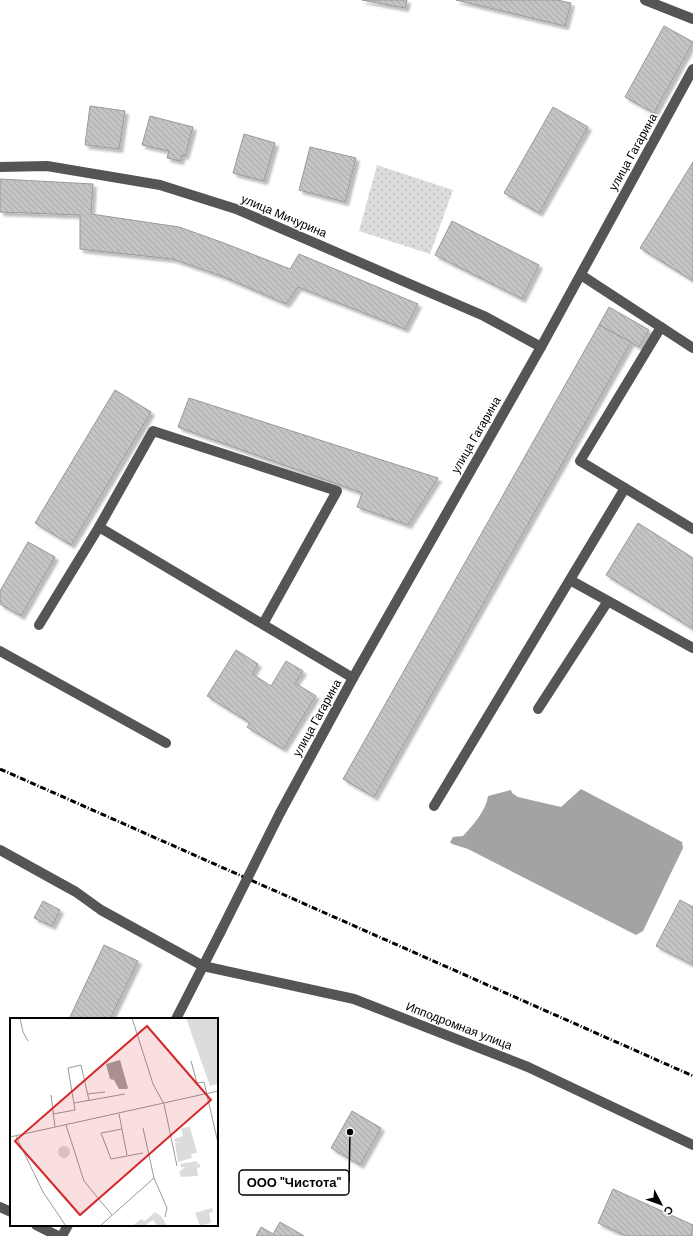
<svg xmlns="http://www.w3.org/2000/svg" width="693" height="1236" font-family="'DM Sans',sans-serif">
<style>
.garden{fill:url(#garden-dots)}
.water{fill:#a3a3a3}
.building{fill:url(#building-back-hatch);stroke:#999;filter:url(#shadow)}
.lines{fill:none;stroke-linecap:round;stroke-linejoin:round}
.minor{stroke:#555;stroke-width:10}
.rail{stroke:#000;stroke-width:3;stroke-dasharray:6 2 1 2;stroke-linecap:butt}
.minor-bridge{stroke:#555;stroke-width:10}
.labels{text-anchor:middle;dominant-baseline:central;stroke-width:3;stroke-linejoin:round;paint-order:stroke}
.street-label{font-size:12px;fill:#000;stroke:#fff}
.inset-road{fill:none;stroke:#999;stroke-width:1}
.view{fill:#d62828;fill-opacity:0.15;stroke:#d62828;stroke-width:2}
.inset-edge{fill:none;stroke:#000;stroke-width:2}
.leader{fill:none;stroke:#000;stroke-width:1.5}
.callout-dot{fill:#000;stroke:#fff;stroke-width:1.5}
.callout{fill:#fff;stroke:#000;stroke-width:1.5}
.callout-label{font-size:13px;text-anchor:middle;font-weight:bold;fill:#000}
</style>
<defs>
<pattern id="garden-dots" width="8" height="8" patternUnits="userSpaceOnUse"><rect width="8" height="8" fill="#dcdcdc"/><path d="M2 2h.1M6 6h.1" fill="none" stroke="#bbb" stroke-width="1.8" stroke-linecap="round"/></pattern>
<pattern id="building-back-hatch" width="6" height="6" patternUnits="userSpaceOnUse"><rect width="6" height="6" fill="#c4c4c4"/><path d="M-1 5l2 2M0 0l6 6M5-1l2 2" fill="none" stroke="#a7a7a7"/></pattern>
<filter id="shadow"><feDropShadow dx="3.5" dy="3.5" stdDeviation="1" flood-color="#0004"/></filter>
</defs>
<rect width="100%" height="100%" fill="#fff"/>
<polygon class="garden" points="377,165 453,190 430,254 359,231"/>
<path class="water" d="M581 789 682 842 683 848 643 931 636 935 468 849 452 844 450 842 453 837 463 836C473 825 486 811 488 796L511 790 512 793 518 797 561 807Z"/>
<g class="building">
<polygon points="362,0 407,0 405,8"/>
<polygon points="456,0 557,0 571,3 565,26"/>
<polygon points="664,26 693,42 654,113 625,97"/>
<polygon points="90,106 125,111 119,149 85,145"/>
<polygon points="553,107 588,127 539,213 504,193"/>
<polygon points="150,116 193,127 185,156 182,155 180,161 167,158 169,151 142,145"/>
<polygon points="244,134 275,143 264,181 233,173"/>
<polygon points="310,147 356,158 345,202 299,190"/>
<polygon points="693,162 693,281 640,248"/>
<polygon points="0,179 93,184 91,214 179,227 224,243 290,269 299,254 418,304 405,329 298,287 286,304 224,277 173,259 80,249 80,215 0,212"/>
<polygon points="452,221 539,265 522,299 435,255"/>
<polygon points="609,307 649,330 639,347 599,325"/>
<polygon points="599,325 631,342 374,797 343,779"/>
<polygon points="115,390 151,412 71,545 35,523"/>
<polygon points="189,398 438,478 408,525 357,507 362,493 178,427"/>
<polygon points="638,523 693,558 693,629 606,575"/>
<polygon points="28,542 55,557 21,616 0,604 0,591"/>
<polygon points="236,650 258,664 252,674 271,686 286,661 303,671 295,683 316,696 283,749 247,727 250,723 207,696"/>
<polygon points="680,900 693,907 693,965 656,946"/>
<polygon points="43,901 60,910 52,926 34,918"/>
<polygon points="104,945 138,961 110,1019 69,1019"/>
<polygon points="352,1111 381,1128 360,1165 331,1148"/>
<polygon points="613,1189 693,1225 691,1236 626,1236 598,1223"/>
<polygon points="280,1222 304,1236 256,1236 261,1227 273,1234"/>
</g>
<g class="lines">
<g class="minor">
<polyline points="645,0 693,19"/>
<polyline points="0,167 47,166 160,185 236,209 484,316 541,347"/>
<polyline points="581,275 693,348"/>
<polyline points="661,327 580,461 693,529"/>
<polyline points="99,527 353,678"/>
<polyline points="570,580 693,648"/>
<polyline points="39,625 99,527 153,431 337,491 263,624"/>
<polyline points="0,651 166,743"/>
<polyline points="538,709 608,601"/>
<polyline points="434,806 625,488"/>
<polyline points="280,813 353,678 541,347 693,69"/>
<polyline points="0,850 76,892 101,910 203,966 354,999 528,1067 693,1145"/>
<polyline points="176,1019 220,933"/>
<polyline points="0,1207 11,1212"/>
<polyline points="36,1225 58,1236"/>
<polyline points="62,1236 68,1225"/>
</g>
<polyline class="rail" points="0,769 693,1076"/>
<polyline class="minor-bridge" points="220,933 280,813"/>
</g>
<g class="labels">
<g class="street-label">
<text transform="translate(633 152) rotate(-61)">улица Гагарина</text>
<text transform="translate(284 216) rotate(23)">улица Мичурина</text>
<text transform="translate(476 435) rotate(-60)">улица Гагарина</text>
<text transform="translate(317 718) rotate(-61)">улица Гагарина</text>
<text transform="translate(459 1026) rotate(21)">Ипподромная улица</text>
</g>
</g>
<g transform="translate(10 1018)">
<rect width="208" height="208" fill="#fff"/>
<path d="M176 0H208V66L200 68Z" fill="#dcdcdc"/>
<path d="M180 109 187 135 181 136 182 140 168 144 165 125 171 124H165L164 121 173 118 171 110ZM48 134a6 6 0 1 1 12 0a6 6 0 1 1-12 0ZM187 143 188 146 181 148 190 146V149L187 150 188 158 171 159 169 154 175 149H171L170 146ZM202 190 203 194 199 195 201 205 190 208 185 195ZM145 194 152 199 157 208H147L143 202 134 208H122L131 201 135 203Z" fill="#dcdcdc"/>
<path d="M110 42 118 70 117 71H109L104 62 100 61 96 46Z" fill="#a3a3a3"/>
<path class="inset-road" d="M10 0 13 14 18 23M122 0 143 66 154 86 167 148M181 43 187 65 194 64 208 125M77 76 95 74M41 77 45 109M64 85 115 76M43 96 65 92 58 50 71 47 79 82M109 96 117 137M56 107 74 163 102 197M112 111 91 115 101 141 133 135M6 118 33 174 56 208M0 119 208 73M144 160 157 190 155 199M90 208 144 160 133 110"/>
<path class="view" d="M137 8 201 82 70 197 5 123Z"/>
<rect width="208" height="208" class="inset-edge"/>
</g>
<path class="leader" d="M350 1132L349 1182"/>
<circle class="callout-dot" cx="350" cy="1132" r="4"/>
<rect class="callout" x="239" y="1170" width="110" height="25" rx="4"/>
<g class="callout-label">
<text x="294" y="1187">ООО "Чистота"</text>
</g>
<g transform="translate(661 1204) rotate(131)" stroke="#ffffff" stroke-width="3" paint-order="stroke">
<path d="M0-3L7 15L0 10L-7 15Z" fill="#000000"/>
<text y="-6" font-size="11" font-weight="bold" text-anchor="middle" fill="#000000">С</text>
</g>
</svg>
